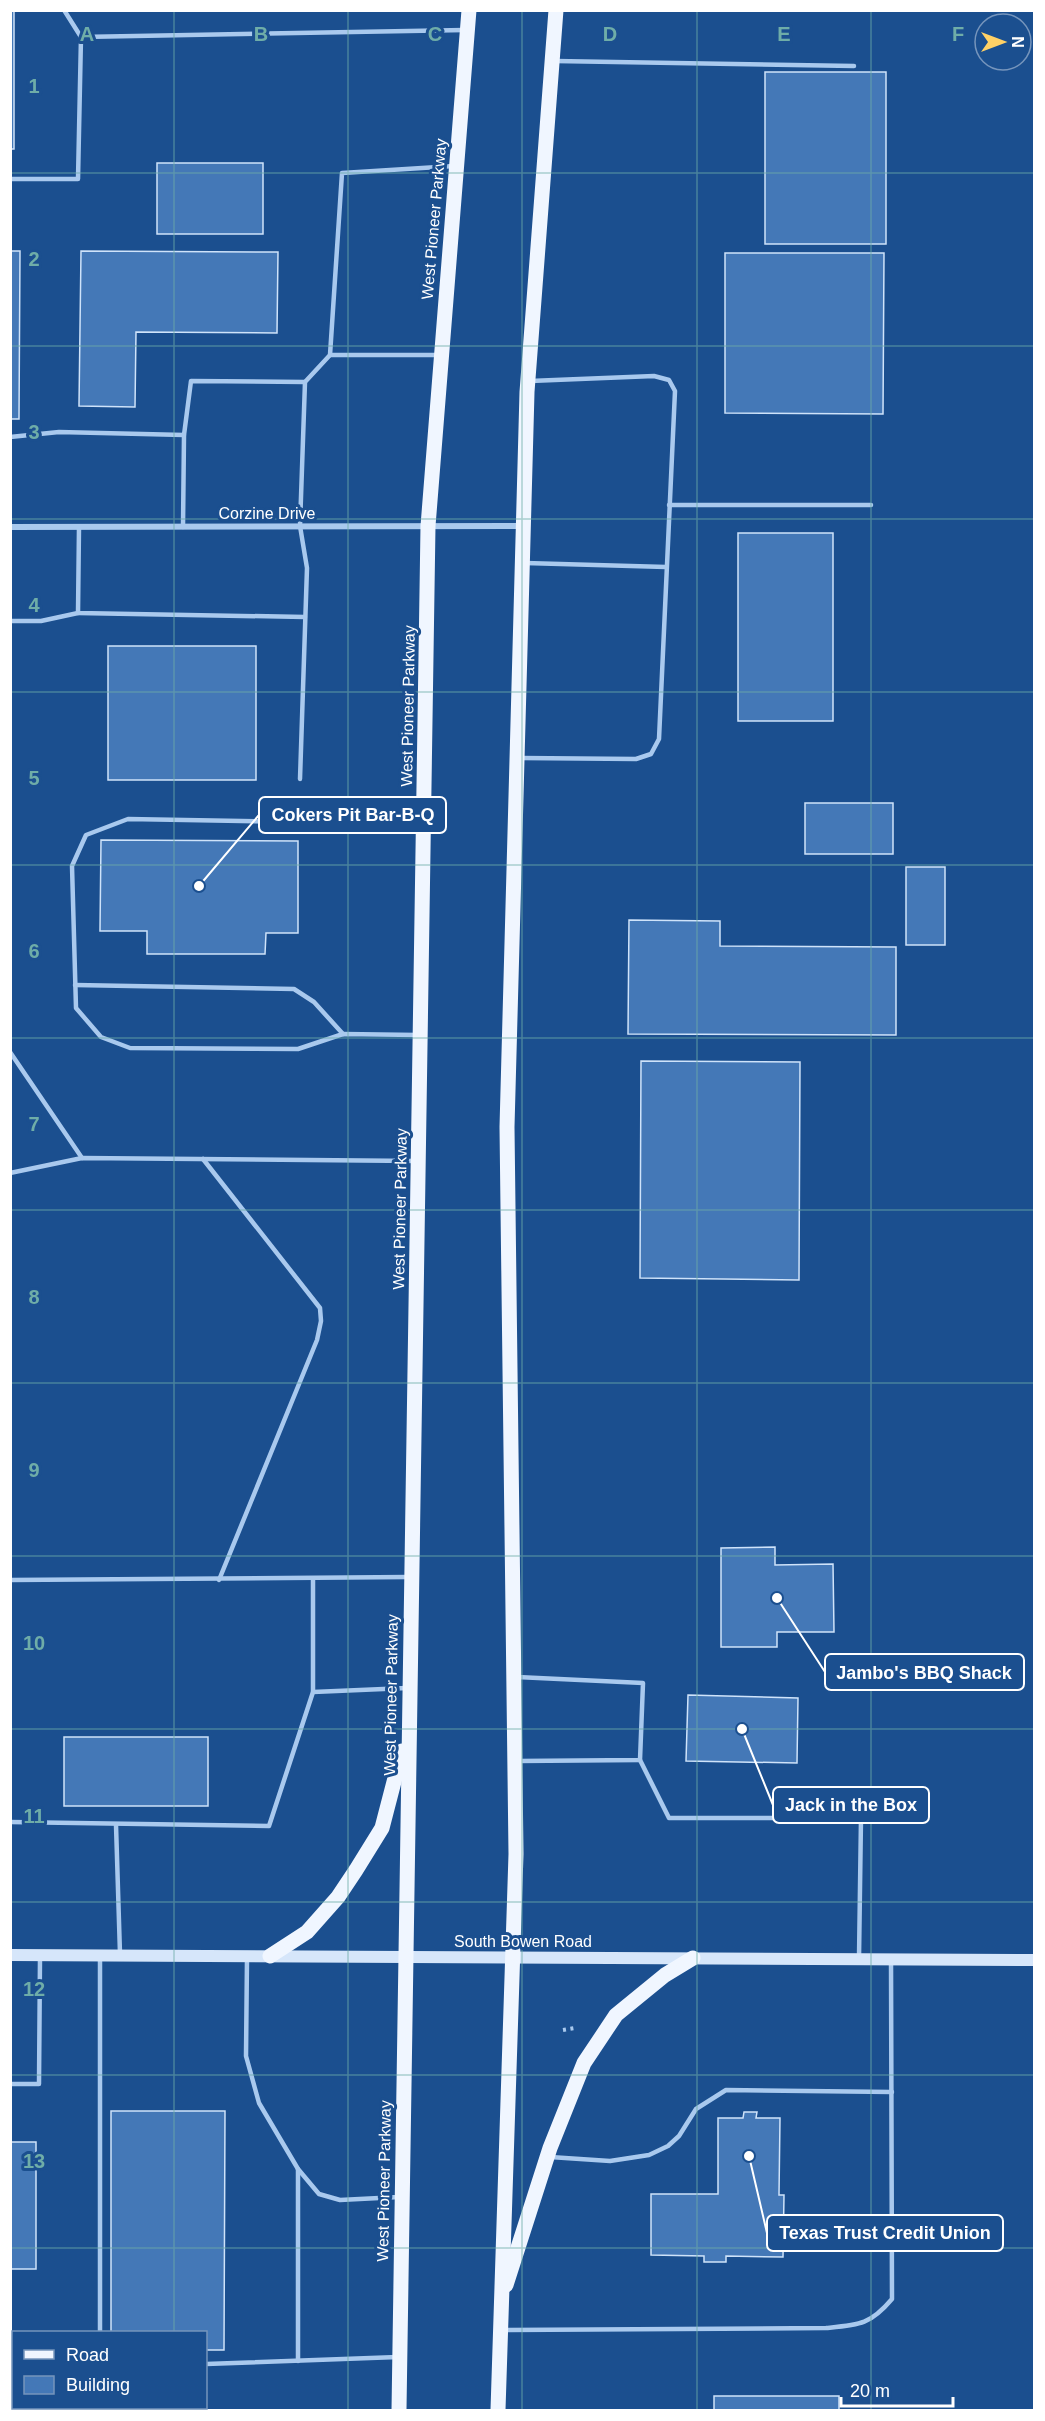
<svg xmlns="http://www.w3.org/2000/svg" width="1045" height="2421" font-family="Arial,sans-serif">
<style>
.building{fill:#4478b7;stroke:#cfe3fa;stroke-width:1.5}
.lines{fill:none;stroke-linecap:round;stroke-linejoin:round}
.path{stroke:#a9c9ee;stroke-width:4;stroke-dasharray:3 4.5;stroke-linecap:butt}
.service{stroke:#a9c9ee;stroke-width:4.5}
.minor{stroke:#a9c9ee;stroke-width:6}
.secondary{stroke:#d6e6fa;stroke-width:12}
.primary{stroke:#f0f6ff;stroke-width:15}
.grid{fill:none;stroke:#6fada8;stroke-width:1.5;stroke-opacity:0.55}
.labels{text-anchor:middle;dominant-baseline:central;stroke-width:6;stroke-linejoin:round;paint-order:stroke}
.street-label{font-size:16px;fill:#fff;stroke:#1b4f8f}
.grid-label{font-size:20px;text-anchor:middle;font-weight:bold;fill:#6fada8;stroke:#1b4f8f;stroke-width:6;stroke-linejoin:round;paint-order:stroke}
.leader{fill:none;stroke:#fff;stroke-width:2}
.callout-dot{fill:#fff;stroke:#1b4f8f;stroke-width:2}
.callout{fill:#1b4f8f;stroke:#fff;stroke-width:2}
.callout-label{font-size:18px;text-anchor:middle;font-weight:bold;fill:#fff}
</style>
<rect width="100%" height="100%" fill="#1b4f8f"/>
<g class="building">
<rect x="10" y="10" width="4" height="139"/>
<rect x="765" y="72" width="121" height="172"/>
<rect x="157" y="163" width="106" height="71"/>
<polygon points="10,251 20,251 19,419 10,419"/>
<polygon points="81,251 278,252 277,333 136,332 135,407 79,406"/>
<polygon points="725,253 884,253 883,414 725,413"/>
<rect x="738" y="533" width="95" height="188"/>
<rect x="108" y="646" width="148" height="134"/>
<rect x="805" y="803" width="88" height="51"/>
<polygon points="101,840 298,841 298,933 266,933 265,954 147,954 147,931 100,931"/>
<rect x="906" y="867" width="39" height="78"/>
<polygon points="629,920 720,921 720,946 896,947 896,1035 628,1034"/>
<polygon points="641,1061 800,1062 799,1280 640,1278"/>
<polygon points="775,1547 775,1565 833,1564 834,1632 777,1632 777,1647 721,1647 721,1548"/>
<polygon points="688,1695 798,1698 797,1763 686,1761"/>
<rect x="64" y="1737" width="144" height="69"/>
<polygon points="111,2111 225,2111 224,2350 206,2350 206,2332 111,2332"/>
<polygon points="744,2112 757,2112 756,2118 780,2118 779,2195 784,2195 783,2257 726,2256 726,2262 704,2262 704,2256 651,2255 651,2194 718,2194 718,2118 743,2118"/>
<rect x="10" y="2142" width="26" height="127"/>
<rect x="714" y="2396" width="125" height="14"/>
</g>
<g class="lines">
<polyline class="path" points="563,2030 575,2028"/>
<g class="service">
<polyline points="81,37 465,30"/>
<polyline points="555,61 854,66"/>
<polyline points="10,179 78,179 81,37 64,10"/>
<polyline points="330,355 439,355"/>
<polyline points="10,437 59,432 184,435"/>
<polyline points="669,505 871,505"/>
<polyline points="79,527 78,613 305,617"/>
<polyline points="183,527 184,435 191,381 305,382"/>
<polyline points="525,563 666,567"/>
<polyline points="10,621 41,621 78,613"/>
<polyline points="521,758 636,759 651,754 659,739 675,391 669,380 654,376 530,381"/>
<polyline points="300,779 307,568 300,526 305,382 330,355 342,173 454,166"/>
<polyline points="75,985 294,989 314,1002 343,1034"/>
<polyline points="418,1035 343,1034 298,1049 130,1048 101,1037 76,1008 72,866 86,835 128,819 421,824"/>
<polyline points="10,1052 82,1158"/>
<polyline points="203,1159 320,1308 321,1321 317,1340 219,1580"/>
<polyline points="10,1173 82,1158 416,1161"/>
<polyline points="10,1580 408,1577"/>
<polyline points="517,1677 643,1683 640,1760 518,1761"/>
<polyline points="313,1692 407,1688"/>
<polyline points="640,1760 669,1818 861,1818 859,1958"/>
<polyline points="10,1822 269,1826 313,1692 313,1580"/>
<polyline points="116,1825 120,1954"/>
<polyline points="247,1958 246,2056 259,2103 298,2169 319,2194 340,2200 399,2197"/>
<polyline points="10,2084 39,2084 40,1957"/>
<polyline points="550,2157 610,2161 649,2155 668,2146 679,2136 696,2109 726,2090 892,2092"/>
<path d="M503 2330 826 2328C859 2325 870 2325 892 2299L891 1959"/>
<polyline points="100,2332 100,1958"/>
<polyline points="298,2361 298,2169"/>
<polyline points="206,2364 398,2357"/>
</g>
<polyline class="minor" points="10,527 523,526"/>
<polyline class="secondary" points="10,1955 1034,1960"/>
<g class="primary">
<polyline points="270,1956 307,1932 338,1897 356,1870 382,1828 402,1751"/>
<polyline points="506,2285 550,2148 584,2063 616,2015 665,1975 693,1958"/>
<polyline points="399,2410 428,526 469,10"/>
<polyline points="498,2410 516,1854 507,1127 527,392 556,10"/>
</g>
</g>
<path class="grid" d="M174 10V2332M348 10V2410M522 10V2410M697 10V2410M871 10V2410M10 173H1034M10 346H1034M10 519H1034M10 692H1034M10 865H1034M10 1038H1034M10 1210H1034M10 1383H1034M10 1556H1034M10 1729H1034M10 1902H1034M10 2075H1034M10 2248H1034M174 2408V2410"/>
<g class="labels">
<g class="street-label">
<text transform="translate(434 219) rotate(-85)">West Pioneer Parkway</text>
<text x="267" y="513">Corzine Drive</text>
<text transform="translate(408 706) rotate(-89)">West Pioneer Parkway</text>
<text transform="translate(400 1209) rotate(-89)">West Pioneer Parkway</text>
<text transform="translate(391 1695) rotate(-89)">West Pioneer Parkway</text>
<text x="523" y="1941">South Bowen Road</text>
<text transform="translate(384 2181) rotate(-89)">West Pioneer Parkway</text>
</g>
</g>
<g class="grid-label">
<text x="87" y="41">A</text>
<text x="261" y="41">B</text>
<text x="435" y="41">C</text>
<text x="610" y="41">D</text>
<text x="784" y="41">E</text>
<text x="958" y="41">F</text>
<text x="34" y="93">1</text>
<text x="34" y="266">2</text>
<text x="34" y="439">3</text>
<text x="34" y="612">4</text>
<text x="34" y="785">5</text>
<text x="34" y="958">6</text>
<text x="34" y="1131">7</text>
<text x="34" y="1304">8</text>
<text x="34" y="1477">9</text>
<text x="34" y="1650">10</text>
<text x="34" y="1823">11</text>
<text x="34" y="1996">12</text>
<text x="34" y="2168">13</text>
</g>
<path class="leader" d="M199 886L259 815M777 1598L825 1672M742 1729L773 1805M749 2156L767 2233"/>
<g class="callout-dot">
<circle cx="199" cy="886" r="6"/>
<circle cx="777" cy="1598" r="6"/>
<circle cx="742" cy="1729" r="6"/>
<circle cx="749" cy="2156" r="6"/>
</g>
<g class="callout">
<rect x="259" y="797" width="187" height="36" rx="6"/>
<rect x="825" y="1654" width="199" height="36" rx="6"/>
<rect x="773" y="1787" width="156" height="36" rx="6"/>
<rect x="767" y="2215" width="236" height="36" rx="6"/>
</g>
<g class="callout-label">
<text x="353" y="821">Cokers Pit Bar-B-Q</text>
<text x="924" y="1679">Jambo's BBQ Shack</text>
<text x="851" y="1811">Jack in the Box</text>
<text x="885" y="2239">Texas Trust Credit Union</text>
</g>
<rect width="1045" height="2421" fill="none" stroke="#ffffff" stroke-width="24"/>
<rect x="12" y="2331" width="195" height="78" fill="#1b4f8f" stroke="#7695bc" stroke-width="1.5"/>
<rect x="24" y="2350" width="30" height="9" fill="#f0f6ff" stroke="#7695bc" stroke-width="1.5"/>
<text x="66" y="2361" font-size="18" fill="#ffffff">Road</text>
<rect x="24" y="2376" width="30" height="18" fill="#4478b7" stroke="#7695bc" stroke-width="1.5"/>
<text x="66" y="2391" font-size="18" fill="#ffffff">Building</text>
<g transform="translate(1003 42) rotate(90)"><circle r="28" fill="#1b4f8f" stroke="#7695bc" stroke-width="1.5"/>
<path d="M0-4.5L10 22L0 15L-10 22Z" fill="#ffd166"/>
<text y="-9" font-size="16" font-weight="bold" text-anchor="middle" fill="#ffffff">N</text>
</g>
<path d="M841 2397v9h112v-9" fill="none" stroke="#ffffff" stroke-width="3"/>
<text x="850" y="2397" font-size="18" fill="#ffffff" stroke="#1b4f8f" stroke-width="4.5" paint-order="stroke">20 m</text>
</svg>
